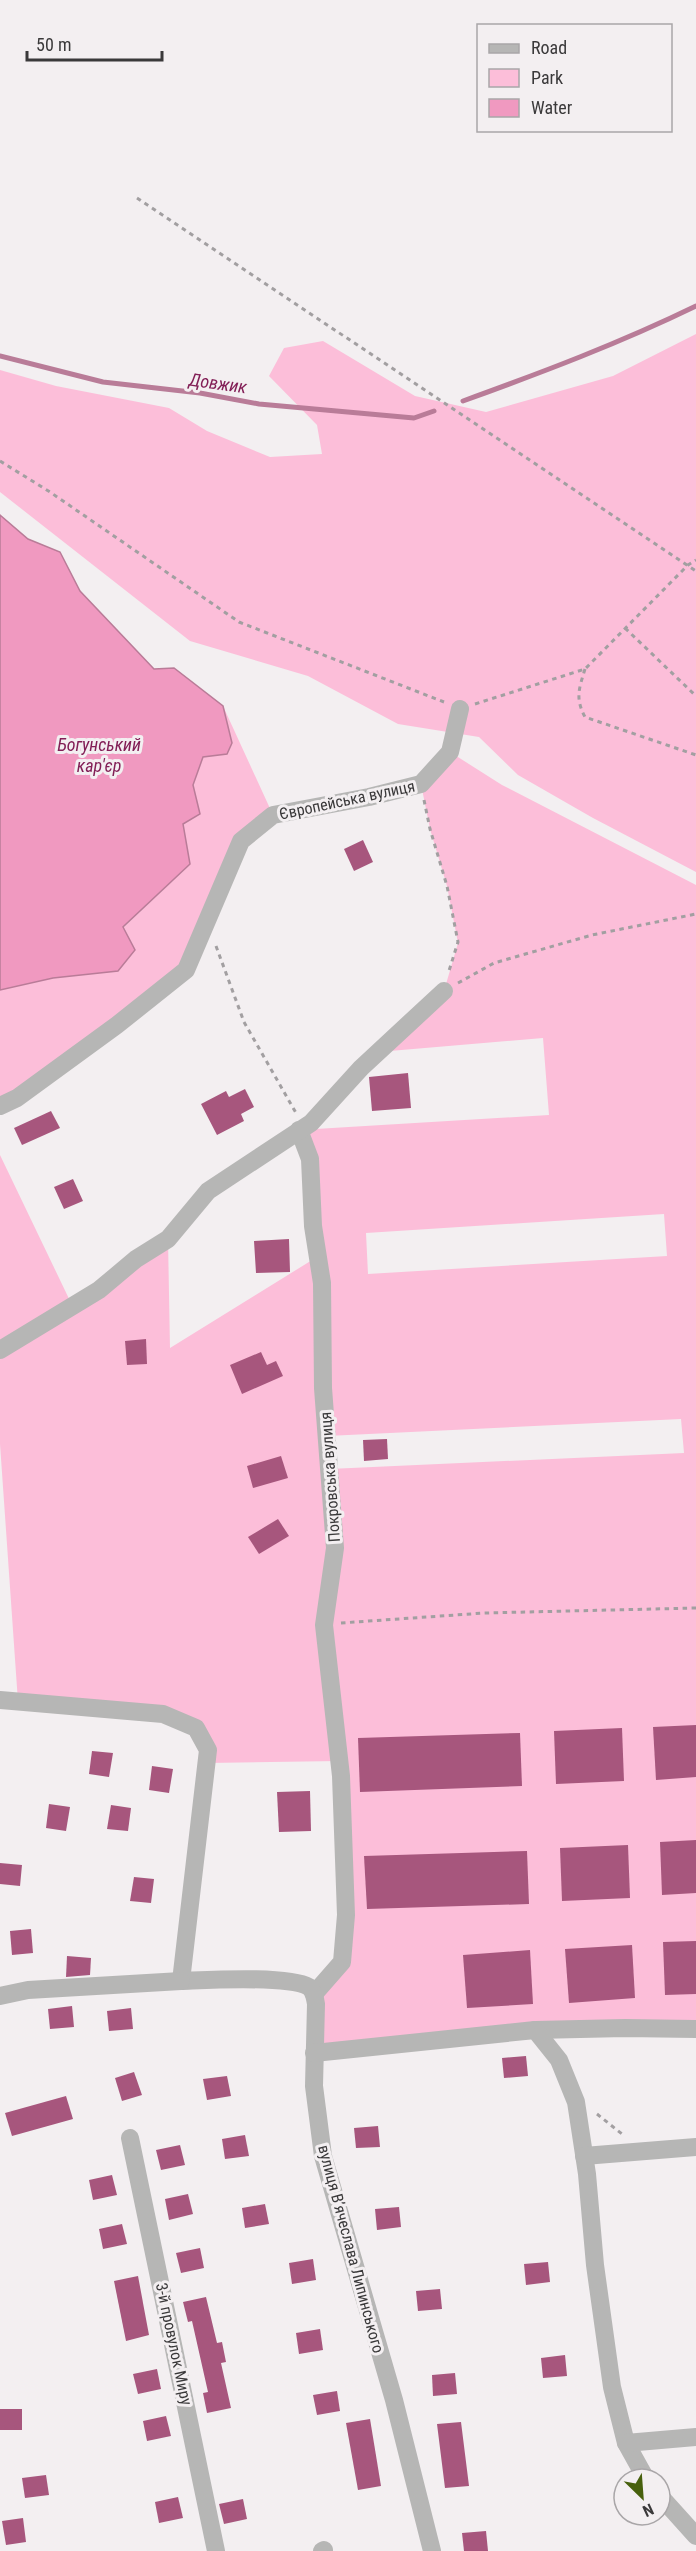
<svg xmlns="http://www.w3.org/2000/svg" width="696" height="2551" font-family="'Roboto Condensed',sans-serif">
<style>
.green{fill:#fcbed9;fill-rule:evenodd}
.water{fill:#f099c0;stroke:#b97c98;stroke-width:1.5}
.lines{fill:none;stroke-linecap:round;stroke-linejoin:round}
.stream{stroke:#b97c98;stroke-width:5}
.building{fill:#a7567d}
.path{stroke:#a29fa1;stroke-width:3;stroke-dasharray:4.5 4.5;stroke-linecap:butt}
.minor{stroke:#b6b6b5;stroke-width:18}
.labels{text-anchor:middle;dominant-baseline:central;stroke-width:6;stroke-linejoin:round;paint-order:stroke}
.street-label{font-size:16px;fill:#3a393a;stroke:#f3eff1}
.water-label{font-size:18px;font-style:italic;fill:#821e56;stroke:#f3eff1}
</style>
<rect width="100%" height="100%" fill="#f3eff1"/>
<g class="green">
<polygon points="696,334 696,872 593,818 518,775 479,737 398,724 308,676 190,641 0,492 0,370 56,386 169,408 207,431 270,457 322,454 317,425 269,376 284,348 323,341 415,396 486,412 613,376"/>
<polygon points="223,706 273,815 241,841 186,970 0,1106 0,990 53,978 123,928 190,864 183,824 199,814 193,785 203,757 227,754 232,743"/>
<path d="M450 752 502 785 696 885V2029L625 2028 314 2053V1994L342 1962 339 1761 207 1763 196 1728 163 1714 18 1702 0 1444V1155L72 1305 168 1239 170 1348 317 1257 299 1130 549 1115 543 1038 378 1052 444 991 458 943 447 886 430 829 421 784ZM664 1214 667 1256 368 1274 366 1233ZM681 1419 684 1453 329 1469 327 1436Z"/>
</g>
<polygon class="water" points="0,515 28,539 60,552 80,591 154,669 174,668 223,706 232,743 227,754 203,757 193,785 200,814 183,824 190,864 123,927 135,950 118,971 53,978 0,990"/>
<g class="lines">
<g class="stream">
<polyline points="0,356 103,382 200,393 259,404 414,418 434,411"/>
<path d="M463 401C543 372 620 343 696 306"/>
</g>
</g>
<g class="building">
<polygon points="363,840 373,862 354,871 344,849"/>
<polygon points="408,1073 411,1108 372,1111 369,1077"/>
<polygon points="245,1089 254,1107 241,1114 244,1121 217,1135 201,1104 226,1091 229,1097"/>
<polygon points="51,1111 60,1128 22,1145 14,1128"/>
<polygon points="73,1179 83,1201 64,1209 54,1187"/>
<polygon points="289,1239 290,1272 256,1273 254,1241"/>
<polygon points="146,1339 147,1364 127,1365 125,1341"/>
<polygon points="261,1352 267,1365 276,1361 283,1376 242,1394 230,1365"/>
<polygon points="387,1439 388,1459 364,1461 363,1440"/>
<polygon points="281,1456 288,1478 253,1488 247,1466"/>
<polygon points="278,1519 289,1536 259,1554 248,1537"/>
<polygon points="696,1725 696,1777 656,1780 653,1727"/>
<polygon points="622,1728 624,1781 556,1784 554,1731"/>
<polygon points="520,1733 522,1786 360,1792 358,1738"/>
<polygon points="92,1751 113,1753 109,1777 89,1774"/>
<polygon points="152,1766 173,1769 169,1793 149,1790"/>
<polygon points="310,1791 311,1831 279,1832 277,1792"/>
<polygon points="49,1804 70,1807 66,1831 46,1828"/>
<polygon points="111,1805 131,1808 128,1831 107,1829"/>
<polygon points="696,1840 696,1893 662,1895 660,1842"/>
<polygon points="628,1845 630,1898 562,1901 560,1848"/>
<polygon points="527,1851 529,1904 367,1909 364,1856"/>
<polygon points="0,1863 22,1865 20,1886 0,1884"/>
<polygon points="134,1877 154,1879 151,1903 130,1901"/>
<polygon points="31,1929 33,1953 12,1955 10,1931"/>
<polygon points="696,1941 696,1994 665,1995 663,1942"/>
<polygon points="632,1945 635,1998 569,2003 565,1949"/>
<polygon points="530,1950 533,2004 467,2008 463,1955"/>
<polygon points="67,1956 91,1958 90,1975 66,1977"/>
<polygon points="72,2006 74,2027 50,2029 48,2009"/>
<polygon points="131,2008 133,2029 109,2031 107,2011"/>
<polygon points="526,2056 528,2076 504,2078 502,2058"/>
<polygon points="134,2072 142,2095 122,2101 115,2078"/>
<polygon points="227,2076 231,2096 207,2100 203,2079"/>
<polygon points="66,2096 73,2119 12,2136 5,2113"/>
<polygon points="378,2126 380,2147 356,2148 354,2128"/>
<polygon points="245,2135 249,2156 225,2159 222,2139"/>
<polygon points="180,2145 185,2165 161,2170 156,2150"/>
<polygon points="112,2175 117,2195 93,2200 89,2180"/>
<polygon points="188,2194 193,2214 169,2220 165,2199"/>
<polygon points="265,2204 269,2224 245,2228 242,2208"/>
<polygon points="399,2207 401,2227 377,2230 375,2209"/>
<polygon points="122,2224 127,2244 103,2249 99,2229"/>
<polygon points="200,2248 204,2268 181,2273 176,2253"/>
<polygon points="313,2259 316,2280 292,2284 289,2263"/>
<polygon points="548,2262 550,2282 526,2285 524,2264"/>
<polygon points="138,2276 149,2335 126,2341 114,2281"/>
<polygon points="440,2289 442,2309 418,2311 416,2291"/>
<polygon points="206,2297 217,2343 222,2342 226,2362 221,2363 231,2408 207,2413 203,2393 208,2392 192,2321 188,2322 183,2302"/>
<polygon points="320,2329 323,2350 299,2354 296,2333"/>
<polygon points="565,2355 567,2376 543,2378 541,2358"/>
<polygon points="157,2369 161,2389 138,2394 133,2374"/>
<polygon points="455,2373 457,2394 433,2396 432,2375"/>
<polygon points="337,2391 340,2411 317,2415 313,2395"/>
<rect x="0" y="2409" width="22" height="21"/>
<polygon points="166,2416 171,2436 147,2441 143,2421"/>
<polygon points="370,2419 381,2486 358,2490 346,2423"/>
<polygon points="461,2422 469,2486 445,2488 437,2424"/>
<polygon points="46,2475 49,2495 25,2498 22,2478"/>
<polygon points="178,2497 183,2518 159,2523 155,2502"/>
<polygon points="243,2499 247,2519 224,2524 219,2504"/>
<polygon points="23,2518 26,2542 6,2545 2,2521"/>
<polygon points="486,2531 488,2551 464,2551 462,2533"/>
</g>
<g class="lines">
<g class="path">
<polyline points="137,198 696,571"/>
<polyline points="0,461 50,492 239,622 444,702"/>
<polyline points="625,628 696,696"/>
<path d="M585 669C579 689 575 698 585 717L696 755"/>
<polyline points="475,704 585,669 688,565 696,560"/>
<polyline points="424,800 430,829 447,886 458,942 448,974"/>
<polyline points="216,946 244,1022 296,1113"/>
<polyline points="458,983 494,963 592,935 696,914"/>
<polyline points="341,1623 484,1613 696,1608"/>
<polyline points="597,2114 622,2134"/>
</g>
<g class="minor">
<polyline points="0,1106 17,1098 117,1025 186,970 241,841 273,815 369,797 421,784 450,752 460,709"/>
<polyline points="299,1130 310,1159 313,1226 322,1283 323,1388 335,1548 324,1625 341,1776 346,1915 342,1962 314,1994"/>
<polyline points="0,1350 99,1290 136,1259 168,1239 208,1191 311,1123 361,1068 444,991"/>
<path d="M0 1700 163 1714 196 1728 208 1750 181 1981C209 1980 288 1975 309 1987 314 1991 315 1998 316 2004L314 2086 323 2156 394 2400 432 2551"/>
<polyline points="0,1996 28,1990 181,1981"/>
<polyline points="535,2030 625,2028 696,2029"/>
<polyline points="314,2053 535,2030 559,2060 576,2102 587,2174 595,2265 612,2387 626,2443 646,2479"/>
<polyline points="130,2138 216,2551"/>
<polyline points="584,2156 696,2147"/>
<polyline points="626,2443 696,2437"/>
<polyline points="660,2496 696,2536"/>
<polyline points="322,2551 324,2550"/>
</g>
</g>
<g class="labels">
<g class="street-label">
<text transform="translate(347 800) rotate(-12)">Європейська вулиця</text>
<text transform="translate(330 1477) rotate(-94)">Покровська вулиця</text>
<text transform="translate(351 2249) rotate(75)">вулиця Вʼячеслава Липинського</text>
<text transform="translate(174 2344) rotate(78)">3-й провулок Миру</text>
</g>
<g class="water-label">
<text transform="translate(218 383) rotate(8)">Довжик</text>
<text x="99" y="744">Богунський<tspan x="99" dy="21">кар'єр</tspan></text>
</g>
</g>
<rect x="477" y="24" width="195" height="108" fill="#f3eff1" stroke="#a9a6a8" stroke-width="1.5"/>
<rect x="489" y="44" width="30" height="9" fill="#b6b6b5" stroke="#a9a6a8" stroke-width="1.5"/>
<text x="531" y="54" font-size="18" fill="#3a393a">Road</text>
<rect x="489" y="69" width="30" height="18" fill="#fcbed9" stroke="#a9a6a8" stroke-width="1.5"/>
<text x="531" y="84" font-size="18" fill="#3a393a">Park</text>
<rect x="489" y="99" width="30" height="18" fill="#f099c0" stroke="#a9a6a8" stroke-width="1.5"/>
<text x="531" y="114" font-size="18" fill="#3a393a">Water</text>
<g transform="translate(642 2497) rotate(155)"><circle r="28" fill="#f3eff1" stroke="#a9a6a8" stroke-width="1.5"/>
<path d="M0-4.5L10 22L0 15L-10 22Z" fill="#47600d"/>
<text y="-9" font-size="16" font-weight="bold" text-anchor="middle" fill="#3a393a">N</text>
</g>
<path d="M27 51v9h135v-9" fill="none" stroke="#3a393a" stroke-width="3"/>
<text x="36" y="51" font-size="18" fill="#3a393a" stroke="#f3eff1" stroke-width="4.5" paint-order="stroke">50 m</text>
</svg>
